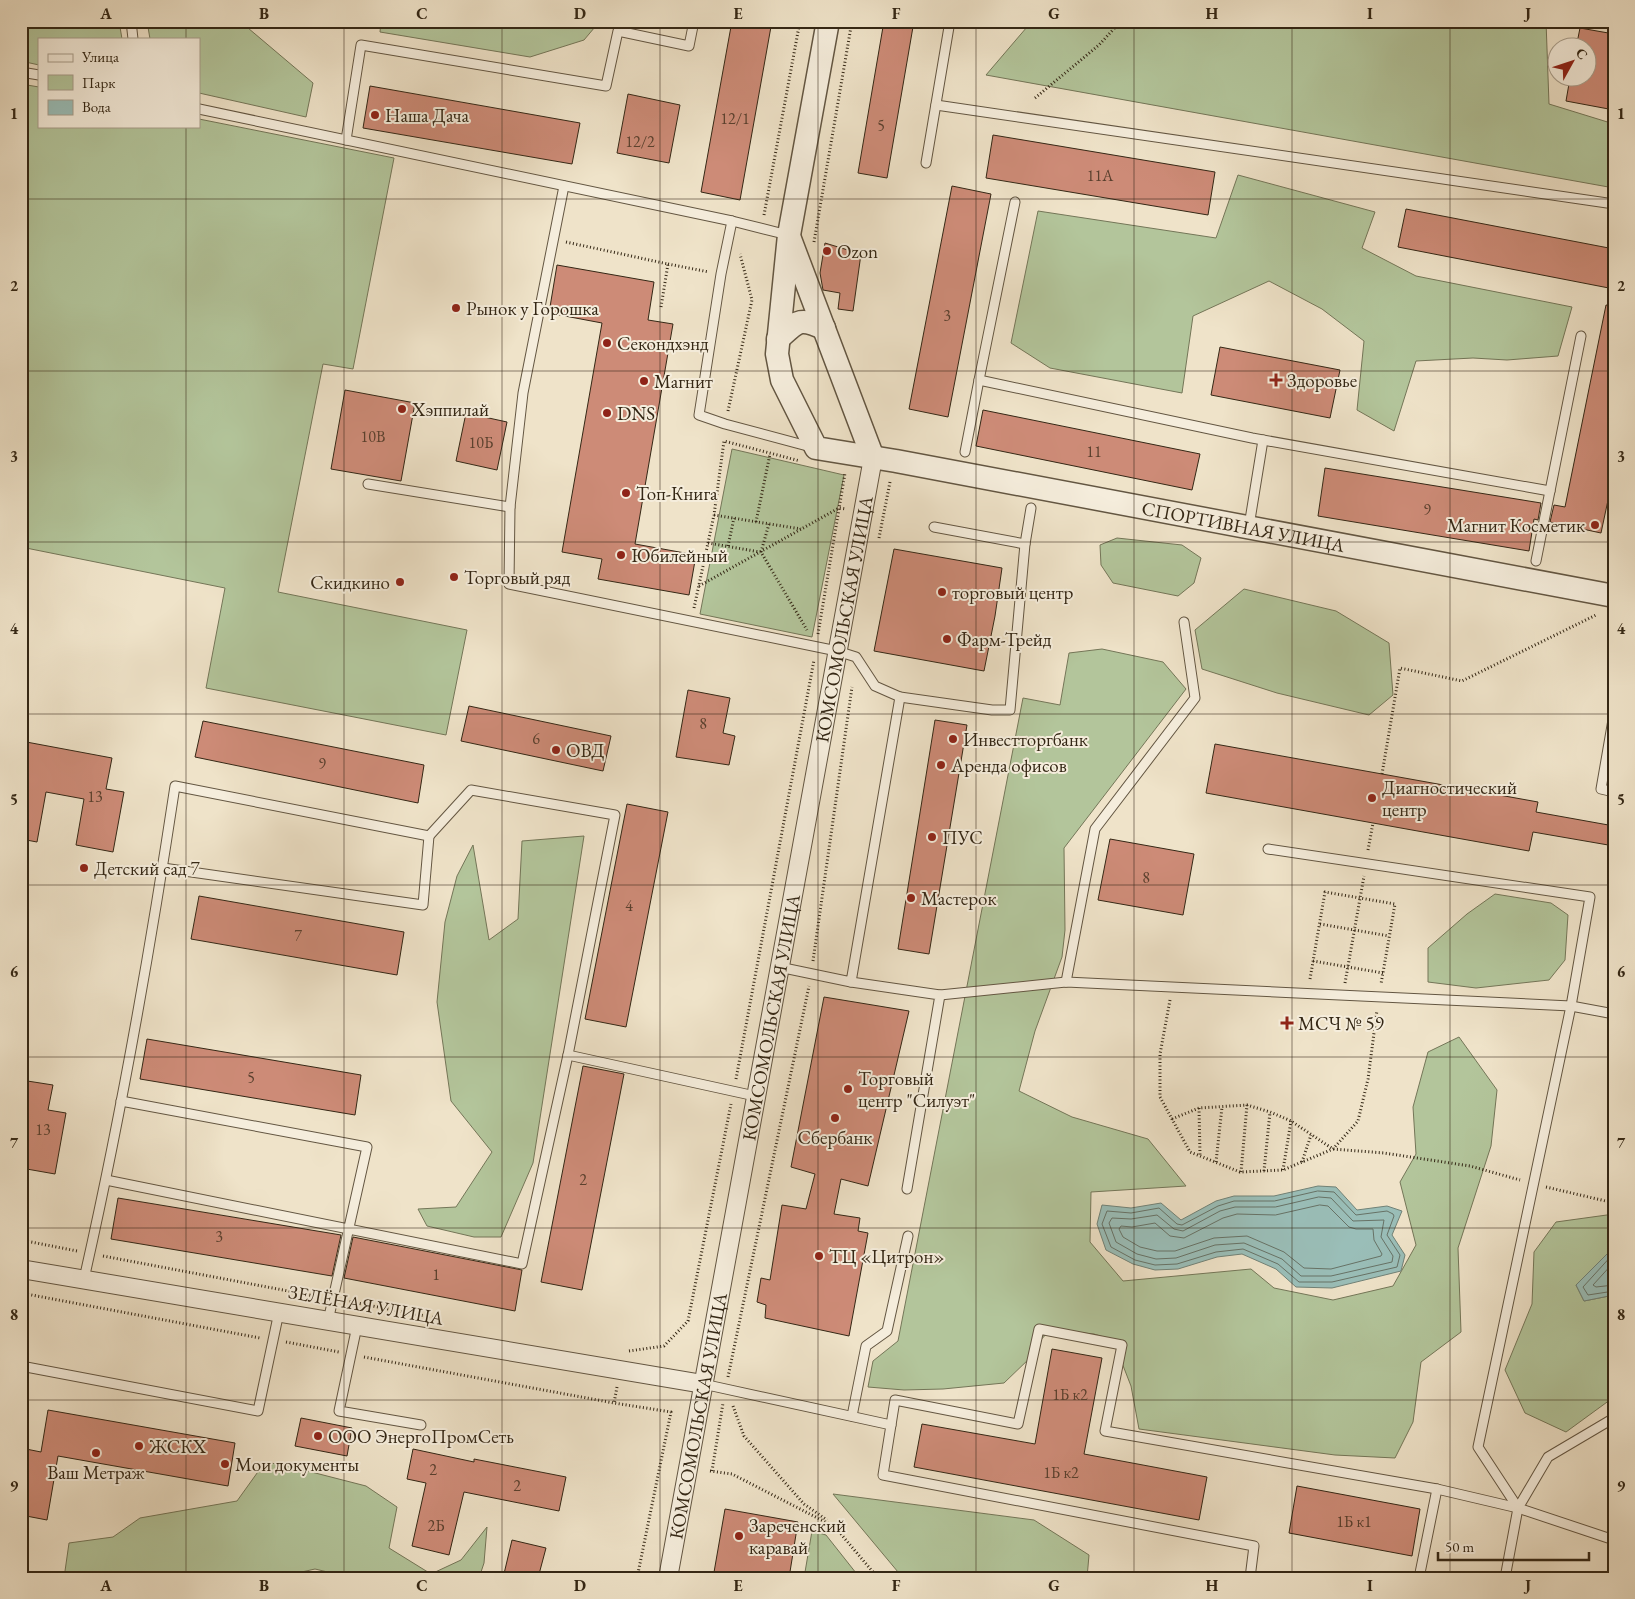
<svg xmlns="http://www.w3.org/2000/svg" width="1635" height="1599" font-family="'EB Garamond',serif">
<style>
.green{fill:#b3c59b;stroke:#747658}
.water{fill:#9abeb8;stroke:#718277}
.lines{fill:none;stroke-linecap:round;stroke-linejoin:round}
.shore{stroke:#677266;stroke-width:1}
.building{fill:#cd8b77;stroke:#342715}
.service-casing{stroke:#635642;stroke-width:11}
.minor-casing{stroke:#635642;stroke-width:20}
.tertiary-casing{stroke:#635642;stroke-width:25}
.path{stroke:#342715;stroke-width:3;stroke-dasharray:1 2.5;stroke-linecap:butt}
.service{stroke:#f5eddc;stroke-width:9}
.minor{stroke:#f5eddc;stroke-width:18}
.tertiary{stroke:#f5eddc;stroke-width:22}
.grid{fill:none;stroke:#342715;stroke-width:1;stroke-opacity:0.55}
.poi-dot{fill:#8f2418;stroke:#f5eddc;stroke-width:2}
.labels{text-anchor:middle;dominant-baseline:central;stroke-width:4;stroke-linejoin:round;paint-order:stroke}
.number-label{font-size:16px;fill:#5a402e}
.poi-label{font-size:19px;fill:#342715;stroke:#f5eddc;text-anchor:start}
.street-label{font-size:19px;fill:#342715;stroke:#f5eddc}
.neatline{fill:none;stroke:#342715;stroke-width:2}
.grid-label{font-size:16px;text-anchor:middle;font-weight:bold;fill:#342715}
</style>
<rect width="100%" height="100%" fill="#efe3c9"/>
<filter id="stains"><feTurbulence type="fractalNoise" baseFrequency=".004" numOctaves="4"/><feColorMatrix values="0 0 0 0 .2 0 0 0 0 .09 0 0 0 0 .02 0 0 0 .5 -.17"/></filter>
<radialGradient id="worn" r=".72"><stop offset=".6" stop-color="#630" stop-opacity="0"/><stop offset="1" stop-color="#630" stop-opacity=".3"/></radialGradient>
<g class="green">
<polygon points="21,21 119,21 122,39 39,39 39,65 21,61"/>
<polygon points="147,21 248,21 248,28 313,83 306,117 199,93 199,39 150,39"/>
<polygon points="381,21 600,21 584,40 530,57 380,32"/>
<polygon points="1026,21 1546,21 1549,104 1614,124 1614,188 986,75 1027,27"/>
<polygon points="21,84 39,87 39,126 199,126 199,119 394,158 353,369 323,364 278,592 467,630 446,735 206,688 225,588 21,547 21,396 26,392 21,384"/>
<polygon points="1238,175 1375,212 1362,248 1416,276 1572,307 1558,356 1507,360 1473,358 1416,361 1394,431 1357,410 1364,341 1322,309 1269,281 1193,316 1182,393 1050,368 1011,343 1038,211 1216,238"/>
<polygon points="732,449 844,475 812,637 700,614"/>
<polygon points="1117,538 1182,545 1201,558 1194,583 1178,596 1113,583 1101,565 1100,545"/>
<polygon points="1244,589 1336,611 1389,643 1393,695 1369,715 1277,693 1202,669 1195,630"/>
<polygon points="1102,649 1163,662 1186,689 1064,848 1065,930 1062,957 1035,1031 1019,1091 1072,1117 1148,1139 1186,1186 1091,1192 1090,1242 1123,1281 1251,1269 1274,1288 1333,1300 1393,1286 1416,1245 1400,1182 1416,1154 1413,1107 1428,1052 1459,1037 1497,1090 1491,1146 1458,1248 1461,1332 1421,1362 1413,1422 1395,1458 1335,1455 1139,1429 1131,1386 1113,1340 1094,1334 1050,1330 1037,1344 1031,1357 1004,1383 943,1389 904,1390 868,1387 873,1361 898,1341 1023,698 1060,705 1069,653"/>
<polygon points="584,836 533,1163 501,1237 474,1237 427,1226 418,1209 456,1207 492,1152 451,1101 437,1002 445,922 457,876 473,845 489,940 518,919 522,841"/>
<polygon points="1495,894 1551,903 1568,915 1565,960 1549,980 1476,988 1428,982 1428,948 1467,914"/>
<polygon points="1614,1214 1614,1247 1576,1285 1584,1301 1614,1295 1614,1397 1566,1432 1525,1413 1505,1370 1532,1304 1534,1252 1556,1222"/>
<polygon points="265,1462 288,1466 366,1486 397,1507 389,1548 431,1574 461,1560 487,1527 484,1563 479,1578 353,1578 315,1569 275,1578 64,1578 69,1543 113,1537 140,1518 237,1501"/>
<polygon points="833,1494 1034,1520 1089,1555 1087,1578 903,1578"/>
<polygon points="812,1531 826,1535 860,1578 804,1578"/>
</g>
<g class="water">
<polygon points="1318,1186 1336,1187 1357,1210 1387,1206 1402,1211 1392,1235 1405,1255 1401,1271 1332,1288 1296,1287 1276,1269 1242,1254 1217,1257 1178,1269 1155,1270 1133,1264 1106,1250 1097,1224 1102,1205 1131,1208 1161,1203 1181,1220 1216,1201 1234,1196 1274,1196"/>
<polygon points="1614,1247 1614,1295 1584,1301 1576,1285"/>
</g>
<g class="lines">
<g class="shore">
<polygon points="1318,1191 1334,1192 1356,1215 1387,1211 1393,1214 1394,1216 1387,1235 1400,1255 1397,1267 1332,1282 1299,1282 1278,1264 1243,1249 1216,1252 1177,1264 1155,1265 1135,1260 1111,1247 1102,1224 1107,1211 1131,1213 1159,1208 1177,1224 1182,1225 1218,1206 1234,1201 1274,1201"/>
<polygon points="1319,1197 1331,1198 1353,1221 1384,1220 1381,1237 1393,1256 1392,1262 1331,1276 1301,1276 1282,1259 1244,1243 1215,1245 1176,1258 1156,1259 1137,1254 1116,1242 1109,1223 1112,1218 1131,1219 1157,1215 1174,1229 1183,1231 1220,1211 1235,1207 1275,1207"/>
<polygon points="1320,1205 1328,1206 1349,1227 1356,1229 1373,1229 1374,1240 1382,1254 1381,1256 1331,1269 1304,1268 1284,1252 1247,1236 1214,1238 1175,1251 1157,1251 1140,1247 1123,1237 1119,1229 1121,1226 1132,1227 1155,1223 1170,1236 1184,1238 1223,1218 1237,1214 1275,1215"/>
<polyline points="1614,1253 1583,1287 1588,1295 1614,1291"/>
<polyline points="1614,1262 1593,1285 1596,1287 1614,1285"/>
</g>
</g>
<g class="building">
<polygon points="732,21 772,21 740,200 701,192"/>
<polygon points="884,21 914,21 887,178 858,173"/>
<polygon points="1580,28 1614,34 1614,110 1566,101 1570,78 1588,78 1588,48 1576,48"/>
<polygon points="370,86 580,123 572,164 363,128"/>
<polygon points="628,94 680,105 669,163 617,153"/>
<polygon points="993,135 1215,172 1208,215 986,178"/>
<polygon points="952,186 991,194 948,417 909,409"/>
<polygon points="1406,209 1614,249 1614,289 1398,247"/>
<polygon points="825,243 861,254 853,311 838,309 840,293 823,290 820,273"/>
<polygon points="557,265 654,282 648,320 673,324 635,544 696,555 689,595 598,579 602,559 562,552 602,323 549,313"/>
<polygon points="1606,305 1614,306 1614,472 1601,533 1550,522 1554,505 1565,507"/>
<polygon points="1220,347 1340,370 1330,418 1211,395"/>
<polygon points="345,390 415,403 401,481 331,469"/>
<polygon points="983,410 1200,454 1192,490 976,446"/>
<polygon points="466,413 507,422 497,470 456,461"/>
<polygon points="1325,468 1541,503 1538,520 1534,519 1529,551 1318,516"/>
<polygon points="894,549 1002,568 995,616 984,671 874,651"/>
<polygon points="688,690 730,698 723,733 735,736 729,765 676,757"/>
<polygon points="469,706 611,736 603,771 461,741"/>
<polygon points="935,720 967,725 929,954 898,949"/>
<polygon points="203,721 424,765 418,803 195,757"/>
<polygon points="21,741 112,758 106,789 124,792 113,852 76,845 84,799 46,792 37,842 21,839"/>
<polygon points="1215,744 1538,802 1536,812 1614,826 1614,846 1533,832 1529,851 1206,793"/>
<polygon points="627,804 668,812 626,1027 585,1019"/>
<polygon points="1110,839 1194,854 1183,915 1098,900"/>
<polygon points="199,896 404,932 397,975 191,939"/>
<polygon points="824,997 909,1011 868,1186 841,1179 834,1214 860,1218 858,1231 868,1233 849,1336 765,1318 766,1305 757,1302 761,1278 770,1280 782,1205 806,1209 815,1174 791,1167"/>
<polygon points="147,1039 361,1075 355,1115 140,1079"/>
<polygon points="583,1066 624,1074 582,1290 541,1282"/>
<polygon points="21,1080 53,1085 48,1110 66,1113 55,1174 21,1168 21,1136 24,1121 21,1121"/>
<polygon points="118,1198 341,1235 332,1276 111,1239"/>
<polygon points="353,1237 522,1270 515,1311 344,1278"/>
<polygon points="1052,1349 1102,1358 1084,1454 1207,1477 1199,1520 914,1467 922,1424 1035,1444"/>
<polygon points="48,1410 235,1443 228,1486 58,1456 47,1520 21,1515 21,1448 41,1452"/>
<polygon points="301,1418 352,1428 347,1456 295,1446"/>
<polygon points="413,1449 474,1462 474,1459 566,1477 559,1511 464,1492 449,1555 412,1546 426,1483 407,1479"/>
<polygon points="1297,1486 1420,1509 1412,1556 1289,1533"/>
<polygon points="725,1509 798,1522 789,1578 713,1578"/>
<polygon points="512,1540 546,1548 538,1578 503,1578"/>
</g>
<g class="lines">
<g class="service-casing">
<g id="service">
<polyline points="131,21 133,39"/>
<polyline points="21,72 39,75"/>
<polyline points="936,105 1614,204"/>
<polyline points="199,109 732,221 788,235"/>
<polyline points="346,140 361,45 606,86 618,31 689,46 694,21"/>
<polyline points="926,163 950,21"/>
<polyline points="564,186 523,393 510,507 509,584 837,651 856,657 875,686 900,697 851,982 779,967"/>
<polyline points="1015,202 979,380 1252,438 1550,491"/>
<polyline points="732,221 721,274 699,415 725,424 811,447"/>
<polyline points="965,452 979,380"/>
<polyline points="368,484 510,507"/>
<polyline points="1249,526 1263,440"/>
<polyline points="934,527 1025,544"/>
<polyline points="1536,561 1581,336"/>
<polyline points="900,697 992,710 1010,710 1025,544 1031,508"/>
<polyline points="1614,714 1601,789 1614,792"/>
<polyline points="1268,849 1590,897 1571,1006 1478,1447 1518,1508 1614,1540"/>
<polyline points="163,868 423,905 429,836"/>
<polyline points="851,982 940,995 907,1189"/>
<polyline points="1066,982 1095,829 1195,698 1184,622"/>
<polyline points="940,995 1066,982 1571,1006 1614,1014"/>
<polyline points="121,1101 367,1147 328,1321"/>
<polyline points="106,1180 522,1264 568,1055"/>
<path d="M84 1279C121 1116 150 951 175 786L429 836 471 790 615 815 568 1055 755 1096"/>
<polyline points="357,1326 339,1411 421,1425"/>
<polyline points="21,1366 258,1411 279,1312"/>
<polyline points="703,1384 891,1425"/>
<polyline points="852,1416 866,1346 887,1331 908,1236"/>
<polyline points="1250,1578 1254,1546 883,1475 895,1400 1018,1424 1039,1329 1122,1345 1105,1431 1437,1489 1518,1508"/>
<polyline points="1419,1578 1437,1489"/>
<polyline points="1505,1578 1518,1508 1548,1457 1614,1418"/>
</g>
</g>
<g class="minor-casing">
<g id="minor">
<polyline points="21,1269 703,1384"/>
<path id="s1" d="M668 1578 873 458"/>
</g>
</g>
<g class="tertiary-casing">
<g id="tertiary">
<path id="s2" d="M828 21 789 235 777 354 782 380 816 448 896 461 1614 596"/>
<polyline points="790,239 873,458"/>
<path d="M778 339C798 321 798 317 824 328"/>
</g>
</g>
<g class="path">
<polyline points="1035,98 1099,45 1121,21"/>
<polyline points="764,215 800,21"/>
<polyline points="566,242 668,264 661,307"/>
<polyline points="814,242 852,21"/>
<polyline points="668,264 709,272"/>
<polyline points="728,411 752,300 740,254"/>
<polyline points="714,515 801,529"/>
<polyline points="756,522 770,454"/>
<polyline points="769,524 761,552 807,630"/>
<polyline points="879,538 890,482 892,483"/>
<polyline points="708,543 760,552"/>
<polyline points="728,546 734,518"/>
<polyline points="699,586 839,508 846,509"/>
<polyline points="694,608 714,515 724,441 800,461"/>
<polyline points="818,634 845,473"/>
<polyline points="1382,774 1400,668 1462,681 1596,615"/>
<polyline points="1368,850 1373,823"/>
<polyline points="1320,924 1389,936"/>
<polyline points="813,961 852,687"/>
<polyline points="1313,961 1383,973"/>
<polyline points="1310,979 1325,892 1395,904 1381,984"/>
<polyline points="1345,983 1364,876"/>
<polyline points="1170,1000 1160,1054 1160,1097 1190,1152 1240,1172 1283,1170 1333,1149 1358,1121 1368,1079 1377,1010"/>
<polyline points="736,1079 814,660"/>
<polyline points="1199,1108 1200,1155"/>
<polyline points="1172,1119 1199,1108 1247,1105 1270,1112 1291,1121 1333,1149 1384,1153 1470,1166 1520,1180"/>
<polyline points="1216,1162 1222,1107"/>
<polyline points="1302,1162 1311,1135"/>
<polyline points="1283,1170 1291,1121"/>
<polyline points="1264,1171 1270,1112"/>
<polyline points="1241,1172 1247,1105"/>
<polyline points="1546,1187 1614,1203"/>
<polyline points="21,1240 77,1251"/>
<polyline points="103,1256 320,1297"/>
<polyline points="21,1293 260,1338"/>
<polyline points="346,1301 436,1318"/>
<polyline points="286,1342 339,1352"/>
<polyline points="629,1351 664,1346 688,1321 731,1104"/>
<polyline points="364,1357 614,1403"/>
<polyline points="728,1377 809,986"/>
<polyline points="617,1387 614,1403 671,1412 637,1578"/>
<polyline points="733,1406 744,1436 804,1504 827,1520"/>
<polyline points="710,1471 732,1474 835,1527 878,1578"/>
<polyline points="712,1471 723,1403"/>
</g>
<use href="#service" class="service"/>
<use href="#minor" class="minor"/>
<use href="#tertiary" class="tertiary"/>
</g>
<path class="grid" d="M186 21V39M344 21V1578M502 21V1578M660 21V1578M818 21V1578M976 21V1578M1134 21V1578M1292 21V1578M1450 21V1578M186 126V1578M21 199H1614M21 371H1614M21 542H1614M21 714H1614M21 885H1614M21 1057H1614M21 1228H1614M21 1400H1614"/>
<g class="poi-dot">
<circle cx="375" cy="115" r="5"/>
<circle cx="827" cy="251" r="5"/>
<circle cx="456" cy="308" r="5"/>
<circle cx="607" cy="343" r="5"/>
<path d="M1273.5 372.5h5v5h5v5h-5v5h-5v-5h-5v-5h5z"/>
<circle cx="644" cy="381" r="5"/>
<circle cx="402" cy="409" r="5"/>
<circle cx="607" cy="413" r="5"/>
<circle cx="626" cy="493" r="5"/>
<circle cx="1595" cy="525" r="5"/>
<circle cx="621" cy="555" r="5"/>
<circle cx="454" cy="577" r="5"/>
<circle cx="400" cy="582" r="5"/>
<circle cx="942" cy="592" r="5"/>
<circle cx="947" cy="639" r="5"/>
<circle cx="953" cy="739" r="5"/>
<circle cx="556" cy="750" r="5"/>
<circle cx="941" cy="765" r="5"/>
<circle cx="1372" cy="798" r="5"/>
<circle cx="932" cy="837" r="5"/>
<circle cx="84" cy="868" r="5"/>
<circle cx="911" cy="898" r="5"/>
<path d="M1284.5 1015.5h5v5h5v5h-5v5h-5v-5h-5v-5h5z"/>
<circle cx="848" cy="1089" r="5"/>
<circle cx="835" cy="1118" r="5"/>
<circle cx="819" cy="1256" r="5"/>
<circle cx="318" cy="1436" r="5"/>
<circle cx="139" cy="1446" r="5"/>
<circle cx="96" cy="1453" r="5"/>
<circle cx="225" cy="1464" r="5"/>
<circle cx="739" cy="1536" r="5"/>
</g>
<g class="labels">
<g class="number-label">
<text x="735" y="118">12/1</text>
<text x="881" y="125">5</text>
<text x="640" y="141">12/2</text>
<text x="1100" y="175">11А</text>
<text x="947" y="315">3</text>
<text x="373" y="436">10В</text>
<text x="481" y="442">10Б</text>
<text x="1094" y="451">11</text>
<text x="1427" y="509">9</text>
<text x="703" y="723">8</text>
<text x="536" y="738">6</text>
<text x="322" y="763">9</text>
<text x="95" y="796">13</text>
<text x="1146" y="877">8</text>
<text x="629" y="905">4</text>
<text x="298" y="935">7</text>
<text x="251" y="1077">5</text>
<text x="43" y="1129">13</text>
<text x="583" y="1179">2</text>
<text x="219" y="1236">3</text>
<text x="436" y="1274">1</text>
<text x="1070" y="1394">1Б к2</text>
<text x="433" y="1469">2</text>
<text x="1061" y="1472">1Б к2</text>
<text x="517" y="1485">2</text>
<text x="1354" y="1521">1Б к1</text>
<text x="436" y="1525">2Б</text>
</g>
<g class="poi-label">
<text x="385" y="115">Наша Дача</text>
<text x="837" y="251">Ozon</text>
<text x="466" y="308">Рынок у Горошка</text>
<text x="617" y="343">Секондхэнд</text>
<text x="1287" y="380">Здоровье</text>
<text x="654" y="381">Магнит</text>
<text x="412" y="409">Хэппилай</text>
<text x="617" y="413">DNS</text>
<text x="636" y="493">Топ-Книга</text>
<text x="1585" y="525" text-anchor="end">Магнит Косметик</text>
<text x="631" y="555">Юбилейный</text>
<text x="464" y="577">Торговый ряд</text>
<text x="390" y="582" text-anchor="end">Скидкино</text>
<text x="952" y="592">торговый центр</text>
<text x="957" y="639">Фарм-Трейд</text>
<text x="963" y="739">Инвестторгбанк</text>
<text x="566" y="750">ОВД</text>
<text x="951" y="765">Аренда офисов</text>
<text x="1382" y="787">Диагностический<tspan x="1382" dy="22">центр</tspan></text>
<text x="942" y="837">ПУС</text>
<text x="94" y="868">Детский сад 7</text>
<text x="921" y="898">Мастерок</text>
<text x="1298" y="1023">МСЧ № 59</text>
<text x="858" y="1078">Торговый<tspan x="858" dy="22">центр "Силуэт"</tspan></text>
<text x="835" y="1137" text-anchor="middle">Сбербанк</text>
<text x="829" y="1256">ТЦ «Цитрон»</text>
<text x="328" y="1436">ООО ЭнергоПромСеть</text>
<text x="149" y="1446">ЖСКХ</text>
<text x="235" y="1464">Мои документы</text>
<text x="96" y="1472" text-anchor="middle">Ваш Метраж</text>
<text x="749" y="1525">Зареченский<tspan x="749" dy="22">каравай</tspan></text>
</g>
<g class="street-label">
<text stroke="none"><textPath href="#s2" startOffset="874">СПОРТИВНАЯ УЛИЦА</textPath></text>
<text stroke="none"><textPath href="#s1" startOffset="975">КОМСОМОЛЬСКАЯ УЛИЦА</textPath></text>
<text stroke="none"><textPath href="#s1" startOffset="570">КОМСОМОЛЬСКАЯ УЛИЦА</textPath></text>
<text transform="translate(366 1305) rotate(10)">ЗЕЛЁНАЯ УЛИЦА</text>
<text stroke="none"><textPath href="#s1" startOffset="165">КОМСОМОЛЬСКАЯ УЛИЦА</textPath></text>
</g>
</g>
<rect width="1635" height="1599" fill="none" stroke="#efe3c9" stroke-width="55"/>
<rect x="38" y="38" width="162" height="90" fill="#f5eddc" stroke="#a89e8c"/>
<rect x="48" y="54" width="25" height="8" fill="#f5eddc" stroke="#a89e8c"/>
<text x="82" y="62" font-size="15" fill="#342715">Улица</text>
<rect x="48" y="75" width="25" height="15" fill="#b3c59b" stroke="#a89e8c"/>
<text x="82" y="88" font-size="15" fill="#342715">Парк</text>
<rect x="48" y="100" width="25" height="15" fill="#9abeb8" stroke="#a89e8c"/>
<text x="82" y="112" font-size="15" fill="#342715">Вода</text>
<g transform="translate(1572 62) rotate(50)"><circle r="24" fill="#f5eddc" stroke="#a89e8c"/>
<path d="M0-4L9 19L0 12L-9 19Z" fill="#8f2418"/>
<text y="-8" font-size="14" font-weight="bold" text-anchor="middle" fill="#342715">С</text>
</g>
<path d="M1438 1552v8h151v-8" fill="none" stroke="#342715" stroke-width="2.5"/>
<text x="1445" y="1552" font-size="15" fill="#342715" stroke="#f5eddc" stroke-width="4" paint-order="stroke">50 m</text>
<rect x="28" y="28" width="1580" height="1544" class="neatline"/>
<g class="grid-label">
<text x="106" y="19">A</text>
<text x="264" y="19">B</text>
<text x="422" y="19">C</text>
<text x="580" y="19">D</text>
<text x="738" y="19">E</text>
<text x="896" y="19">F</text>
<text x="1054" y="19">G</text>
<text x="1212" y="19">H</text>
<text x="1370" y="19">I</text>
<text x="1528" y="19">J</text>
<text x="14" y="119">1</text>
<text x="1621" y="119">1</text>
<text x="14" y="291">2</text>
<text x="1621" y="291">2</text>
<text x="14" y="462">3</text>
<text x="1621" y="462">3</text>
<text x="14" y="634">4</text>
<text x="1621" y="634">4</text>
<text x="14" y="805">5</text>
<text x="1621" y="805">5</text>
<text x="14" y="977">6</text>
<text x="1621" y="977">6</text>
<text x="14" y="1148">7</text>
<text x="1621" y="1148">7</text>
<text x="14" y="1320">8</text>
<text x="1621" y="1320">8</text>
<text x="14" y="1491">9</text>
<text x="1621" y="1491">9</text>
<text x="106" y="1591">A</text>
<text x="264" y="1591">B</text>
<text x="422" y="1591">C</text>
<text x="580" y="1591">D</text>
<text x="738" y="1591">E</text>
<text x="896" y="1591">F</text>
<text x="1054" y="1591">G</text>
<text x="1212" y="1591">H</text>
<text x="1370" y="1591">I</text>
<text x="1528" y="1591">J</text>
</g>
<rect width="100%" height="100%" filter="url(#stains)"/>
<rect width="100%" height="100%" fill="url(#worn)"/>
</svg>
